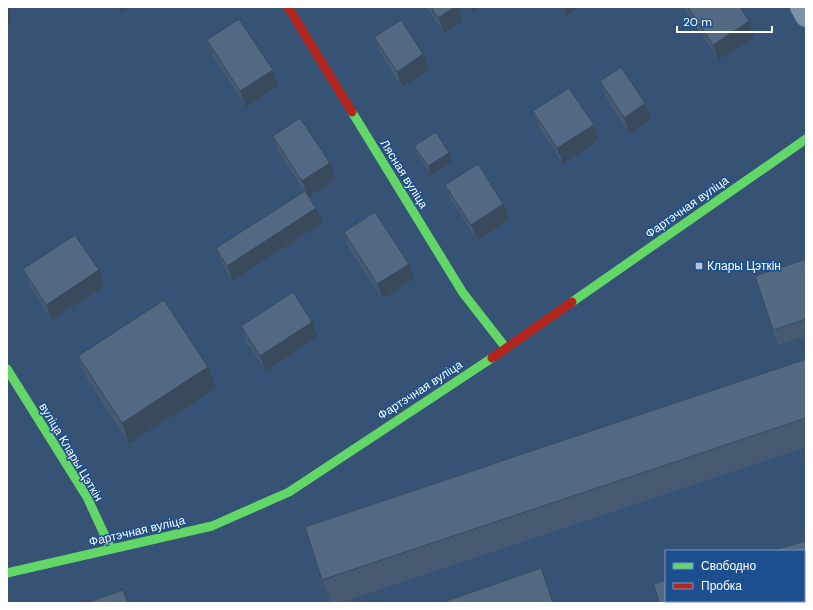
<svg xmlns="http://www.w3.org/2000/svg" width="813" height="610" font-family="'DM Sans',sans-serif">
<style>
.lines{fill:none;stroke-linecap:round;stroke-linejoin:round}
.street{stroke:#7d92a8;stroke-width:22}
.fast{stroke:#63d668;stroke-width:9}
.jam{stroke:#b3261e;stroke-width:9}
.wall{fill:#475a72}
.shaded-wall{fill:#394a5c}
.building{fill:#526984;stroke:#394a5c}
.poi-dot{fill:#b9c2ce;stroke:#1b4f8f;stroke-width:1.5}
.labels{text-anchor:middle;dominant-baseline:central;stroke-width:3;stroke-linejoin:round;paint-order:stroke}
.street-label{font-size:12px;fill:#fff;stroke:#1b4f8f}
.poi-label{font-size:12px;fill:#fff;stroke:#1b4f8f;text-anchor:start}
</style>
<rect width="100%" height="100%" fill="#365274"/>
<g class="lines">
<polyline class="street" points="801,7 806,16"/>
<g class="fast">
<polyline points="352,112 463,293 506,348"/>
<polyline points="572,302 806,139"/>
<polyline points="7,369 87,497 111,549"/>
<polyline points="7,573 212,526 289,492 492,358"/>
</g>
<g class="jam">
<polyline points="288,7 352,112"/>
<polyline points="492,358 572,302"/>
</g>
</g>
<g class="wall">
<polygon points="117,7 130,7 121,13"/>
<polygon points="426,7 458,7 463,21 444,33"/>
<polygon points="468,7 481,7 472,13"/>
<polygon points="561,7 579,7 566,16"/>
<polygon points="683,7 740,7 749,21 754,37 718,60"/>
<polygon points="374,37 429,70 402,87 380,52"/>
<polygon points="207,40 278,86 246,107 213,56"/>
<polygon points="600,81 645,103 651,119 629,133 606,97"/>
<polygon points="533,111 599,140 563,164 539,127"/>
<polygon points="273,136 336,179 308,196 322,223 233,281 222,264 216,248 304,191 278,151"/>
<polygon points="414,146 452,161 431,175 417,154"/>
<polygon points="445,185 509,219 477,240 451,200"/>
<polygon points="344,232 409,264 414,279 383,299 349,248"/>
<polygon points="806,259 806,336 778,345 773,330"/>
<polygon points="23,269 99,270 104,286 52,320 29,284"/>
<polygon points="312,322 318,337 266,371 246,341 241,326"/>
<polygon points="78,356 216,388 129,444 86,377"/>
<polygon points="806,359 806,447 339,603 331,603 322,580"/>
</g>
<g class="shaded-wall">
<polygon points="7,7 12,21 7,25"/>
<polygon points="119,7 130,7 121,13"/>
<polygon points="455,7 458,7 463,21 444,33 438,18"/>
<polygon points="470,7 481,7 472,13"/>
<polygon points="563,7 579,7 566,16"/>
<polygon points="749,21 754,37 718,60 713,45"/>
<polygon points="423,54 429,70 402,87 397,72"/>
<polygon points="273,70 278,86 246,107 240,91"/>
<polygon points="645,103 651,119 629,133 624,118"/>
<polygon points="594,125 599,140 563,164 557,148"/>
<polygon points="449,153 452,161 431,175 428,166"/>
<polygon points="330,163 336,179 308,197 302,181"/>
<polygon points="503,204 509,219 477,240 471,225"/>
<polygon points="316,208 322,223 233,281 227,266"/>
<polygon points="409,264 414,279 383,299 377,284"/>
<polygon points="99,270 104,286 52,320 46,305"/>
<polygon points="312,322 318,337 266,371 260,356"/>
<polygon points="208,367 216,388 129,444 122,423"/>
</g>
<g class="building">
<polygon points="431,7 455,7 438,18"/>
<polygon points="688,7 740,7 749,21 713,45"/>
<polygon points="239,19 273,70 240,91 207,40"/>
<polygon points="401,20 423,54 397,72 374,37"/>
<polygon points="621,67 645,103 624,118 600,81"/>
<polygon points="569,88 594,125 557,148 533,111"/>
<polygon points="300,118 330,163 302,181 273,136"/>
<polygon points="436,132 449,153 428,166 414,146"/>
<polygon points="478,164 503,204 471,225 445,185"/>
<polygon points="305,191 316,208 227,266 216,248"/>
<polygon points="375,212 409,264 377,284 344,232"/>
<polygon points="75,235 99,270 46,305 23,269"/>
<polygon points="806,259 806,319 773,330 755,276"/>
<polygon points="293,292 312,322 260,356 241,326"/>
<polygon points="164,300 208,367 122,423 78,356"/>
<polygon points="806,359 806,418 322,580 305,527"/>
<polygon points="806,541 806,603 659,603 654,584 666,580 666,601 804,601 804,551 770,551"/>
<polygon points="541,568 553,603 441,603"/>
<polygon points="123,590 128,603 86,603"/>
</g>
<rect class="poi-dot" x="695" y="262" width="8" height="8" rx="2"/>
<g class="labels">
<g class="street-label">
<text transform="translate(404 174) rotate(58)">Лясная вуліца</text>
<text transform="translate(687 207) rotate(-35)">Фартэчная вуліца</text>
<text transform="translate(420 390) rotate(-33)">Фартэчная вуліца</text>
<text transform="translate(71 452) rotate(59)">вуліца Клары Цэткін</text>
<text transform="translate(137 531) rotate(-13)">Фартэчная вуліца</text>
</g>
<g class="poi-label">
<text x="707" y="266">Клары Цэткін</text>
</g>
</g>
<rect width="813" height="610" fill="none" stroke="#ffffff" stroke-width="16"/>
<rect x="665" y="550" width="140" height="52" fill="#1b4f8f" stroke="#7695bc"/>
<rect x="673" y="563" width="20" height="6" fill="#63d668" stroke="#7695bc"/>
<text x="701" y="570" font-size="12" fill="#ffffff">Свободно</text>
<rect x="673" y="583" width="20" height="6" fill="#b3261e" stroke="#7695bc"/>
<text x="701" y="590" font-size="12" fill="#ffffff">Пробка</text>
<path d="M677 26v6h95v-6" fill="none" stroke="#ffffff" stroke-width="2"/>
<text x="683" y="26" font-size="12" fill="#ffffff" stroke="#1b4f8f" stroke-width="3" paint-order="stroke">20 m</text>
</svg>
